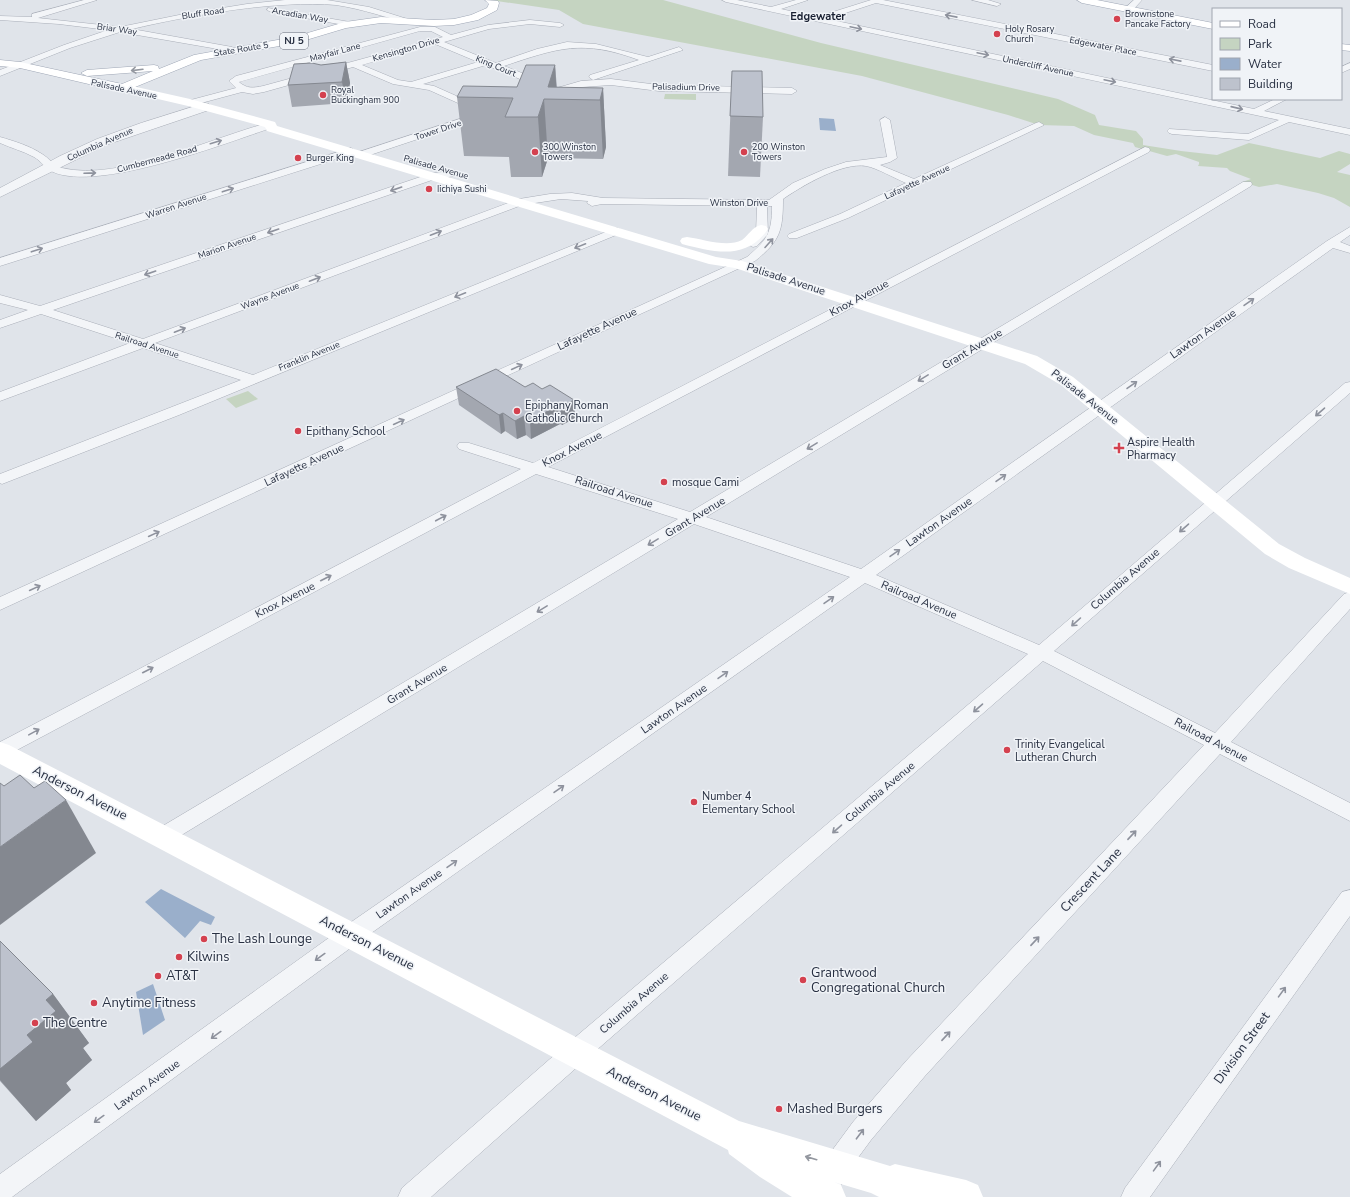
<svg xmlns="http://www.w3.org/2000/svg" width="1350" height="1197" font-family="'Nunito Sans',sans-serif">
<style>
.green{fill:#c5d4c1}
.water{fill:#9aafcb}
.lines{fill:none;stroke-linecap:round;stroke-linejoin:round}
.minor-casing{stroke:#a9aeb8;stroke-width:1}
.tertiary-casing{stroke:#a9aeb8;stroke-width:1}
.primary-casing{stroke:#9fa7b6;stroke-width:1}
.minor{fill:#f3f5f8;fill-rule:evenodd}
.tertiary{fill:#f3f5f8;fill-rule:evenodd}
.secondary{fill:#fff;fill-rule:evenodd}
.primary{fill:#fff;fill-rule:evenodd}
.wall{fill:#a3a7b0}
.shaded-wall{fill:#848890}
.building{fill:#bdc2cd;stroke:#848890}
.oneway{stroke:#8e929d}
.oneway2{stroke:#9498a0}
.poi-dot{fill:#d4414f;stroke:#f0f3f7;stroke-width:1.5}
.labels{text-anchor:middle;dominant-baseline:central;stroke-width:3;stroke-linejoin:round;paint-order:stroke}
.far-street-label{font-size:9px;fill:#283042;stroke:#f0f3f7}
.far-poi-label{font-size:9px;fill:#283042;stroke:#f0f3f7;text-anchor:start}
.shield{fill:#f0f3f7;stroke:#646a78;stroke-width:1}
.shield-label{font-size:10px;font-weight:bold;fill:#283042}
.far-quarter-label{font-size:11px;font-weight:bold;fill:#1a2133;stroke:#f0f3f7}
.street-label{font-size:11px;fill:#283042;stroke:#f0f3f7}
.poi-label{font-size:11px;fill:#283042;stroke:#f0f3f7;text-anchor:start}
.near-street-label{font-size:13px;fill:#283042;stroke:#f0f3f7}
.near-poi-label{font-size:13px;fill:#283042;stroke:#f0f3f7;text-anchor:start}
</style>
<rect width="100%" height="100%" fill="#e0e4ea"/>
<g class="green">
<polygon points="490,0 663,0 821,43 1058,99 1095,115 1099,125 1136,131 1143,139 1143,145 1181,151 1217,155 1249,143 1320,158 1339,151 1350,154 1350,164 1337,172 1350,175 1350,207 1334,198 1318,193 1277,184 1259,187 1242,182 1251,179 1230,171 1227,168 1198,166 1199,164 1199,162 1176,154 1167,156 1135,147 1133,143 1094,135 1074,126 1039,125 1008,115 862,76 583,24 559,10"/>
<polygon points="665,94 696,94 696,100 664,99"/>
<polygon points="248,391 258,399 236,408 226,399"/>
</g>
<g class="water">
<polygon points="819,118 834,119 836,131 820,130"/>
<polygon points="161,889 215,917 211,925 200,921 185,938 145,902"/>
<polygon points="153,984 165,1020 143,1035 136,992"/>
</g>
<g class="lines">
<g class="minor-casing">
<g id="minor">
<path d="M84 0H97L38 18 120 27 179 15 247 4 285 0H327L369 7 417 22 413 24C387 18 363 9 336 5 277 0 191 15 132 29L232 47 236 50 235 52 120 32 70 48 0 76V70L64 45 108 30 59 24 0 20V16L32 17V14Z"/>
<polygon points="722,0 737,0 771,7 796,0 808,0 781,9 817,17 871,0 883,0 1213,65 1213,71 876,3 827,19 1254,109 1275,99 1287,99 1264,111 1350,129 1350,135 1289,122 1249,140 1172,134 1169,133 1167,131 1169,129 1248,134 1279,120 726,2"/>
<polygon points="972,0 988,0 1001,4 997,6"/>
<polygon points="1134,0 1142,0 1131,12 1125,12 1125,8"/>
<polygon points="268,8 350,22 354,24 350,26 271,12 267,10"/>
<path d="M530 20 560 23 564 25 560 27 530 24 489 29 444 42 496 63 537 49 567 42 596 44 648 57 679 47 683 50 593 80 589 77 590 75 639 60C582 39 558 48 504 66L532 77 546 79V83L527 82 486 65 423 84 434 86 481 107V111L478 112 429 90 393 84 353 67 264 92 253 94 242 92 190 106 185 103 187 101 236 88 229 81 236 76 420 27H435L451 35 488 25ZM420 31H431L443 37 263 86C253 88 247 89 239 82ZM435 44 478 62 411 82 398 80 362 65Z"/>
<polygon points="1350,63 1350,69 1341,73 1341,67"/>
<polygon points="611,79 659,85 792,88 797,91 792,94 659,91 611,85 582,87 546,97 541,94 543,92 581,81"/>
<polygon points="481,112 486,115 484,117 367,156 363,157 358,154 359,152"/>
<path d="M885 117 890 120 897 158 890 162 880 165 914 179 1036 123 1039 122 1044 125 848 218 797 238H789L787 236 789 234 840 214 906 183C894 178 877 168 866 166 842 162 802 186 783 199 783 231 780 241 755 261L0 610V597L747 257C767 240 772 233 772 206H767L768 234 757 246 753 247 747 244 756 233 757 206 602 204 592 206 587 203 588 201 561 199 522 205 155 343 253 375 613 229 617 228 623 231 621 233 179 415 2 484 0 483V474L241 380 143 348 0 401V392L130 343 41 314 0 328V320L28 310 0 303V295L40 306 429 174 455 170 460 173 455 176 435 179 53 310 143 339 519 199 550 194 572 193 603 198 769 200 793 183 825 169 846 162 887 157 880 120Z"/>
<path d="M271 122 276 125 274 127C226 143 99 192 53 172 46 169 41 161 34 157 23 151 11 148 0 143V137C14 141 30 146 42 154 49 158 54 166 62 168 120 182 213 137 271 122Z"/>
<polygon points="1145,147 1149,148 1150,150 1149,152 548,467 690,512 1243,182 1251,182 1252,184 1251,186 706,517 861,569 1327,241 1350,227 1350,235 1340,242 1350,246 1350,253 1333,248 876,575 1039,645 1345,383 1350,382 1350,393 1054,651 1215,733 1344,594 1350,592 1350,609 1231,742 1350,803 1350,821 1220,754 925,1076 871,1140 846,1174 835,1197 808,1197 828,1156 853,1122 907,1060 1204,745 1043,661 584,1061 431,1197 398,1197 402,1188 566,1045 1028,654 865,583 360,941 12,1197 0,1197 0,1174 344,927 850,577 694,524 170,842 163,845 156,842 153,836 156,830 678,519 536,474 0,759 0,742 521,469 459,449 457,446 459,443 469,443 533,463"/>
<polygon points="351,148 356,151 355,153 0,266 0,258"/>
<polygon points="1350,890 1350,916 1150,1197 1121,1197 1125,1188 1342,892"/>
</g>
</g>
<g class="tertiary-casing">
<polygon id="tertiary" points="205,103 209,104 211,107 209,110 106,145 0,197 0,188 60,156 97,139 141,123"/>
</g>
<g class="primary-casing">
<g id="primary">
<polygon points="485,0 498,1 499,3 497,10 478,20 454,25 434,26 381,23 346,28 296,43 201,60 123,92 20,68 0,66 0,60 20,62 122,84 153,71 87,76 81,73 87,70 154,65 158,66 159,69 194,55 294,37 345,22 381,17 434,20 454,19 471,15 487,8 489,4"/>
<polygon points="1077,0 1097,0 1213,23 1213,29 1082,3"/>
<polygon points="1341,44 1350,45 1350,51 1341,50"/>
</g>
</g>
<use href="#minor" class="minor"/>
<use href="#tertiary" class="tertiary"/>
<g class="secondary">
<polygon points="123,84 190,99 275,122 277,126 716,257 742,261 1037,356 1073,377 1279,544 1305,558 1350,578 1350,594 1289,568 1265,554 1061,385 1025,364 735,268 709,264 267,131 265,127 188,106 119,90 117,88 119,86"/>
<path d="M761 225 766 226 768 229C746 261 714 252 682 244L680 241 682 238 687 237C703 239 727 248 742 240 749 235 752 227 761 225Z"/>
<polygon points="0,742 9,745 739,1121 890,1166 895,1164 966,1180 978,1185 983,1197 879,1197 871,1193 834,1182 841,1185 846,1197 792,1197 760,1177 729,1154 728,1150 0,764"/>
</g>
<use href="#primary" class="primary"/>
</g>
<g class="wall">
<polygon points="346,62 350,83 346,103 292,107 288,85 321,65"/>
<polygon points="555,65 557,88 603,88 606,147 603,159 548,158 542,177 511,177 509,157 464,156 457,97 517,87"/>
<polygon points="732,71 763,117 760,177 728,176"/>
<polygon points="456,387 525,387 542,389 575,418 562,425 560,424 531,439 526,435 517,439 505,431 501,434 459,405"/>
<polygon points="0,941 53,994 89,1043 83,1048 92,1060 66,1083 71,1090 36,1121 0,1081"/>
</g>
<g class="shaded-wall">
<polygon points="346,62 350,83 346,103 342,82"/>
<polygon points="555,65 557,99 548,87"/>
<polygon points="603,88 606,147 603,159 600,100"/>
<polygon points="544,99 548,158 542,177 538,117"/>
<polygon points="574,400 575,418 562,425 560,407"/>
<polygon points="558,406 560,424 531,439 530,420"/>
<polygon points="503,413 505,431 501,434 499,415"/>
<polygon points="524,416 526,435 517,439 515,421"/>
<polygon points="66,800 96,853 0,925 0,847"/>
<polygon points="53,994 89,1043 83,1048 92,1060 66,1083 71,1090 36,1121 0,1080 0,1069 27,1035 46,1000"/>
</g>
<g class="building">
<polygon points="346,62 342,82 288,85 294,64 312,63 321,65"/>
<polygon points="526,65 555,65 548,87 603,88 600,100 544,99 538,117 505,117 513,98 457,97 463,86 517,87"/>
<polygon points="732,71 762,71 763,117 730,116"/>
<polygon points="496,369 525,387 533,383 542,389 550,385 574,400 560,407 558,406 530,420 524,416 515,421 503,413 499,415 456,387"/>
<polygon points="20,775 34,788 45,781 66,800 0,847 0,783 4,786"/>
<polygon points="0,941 53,994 46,1000 56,1011 27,1035 33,1042 0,1069"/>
</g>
<defs><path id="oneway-shaft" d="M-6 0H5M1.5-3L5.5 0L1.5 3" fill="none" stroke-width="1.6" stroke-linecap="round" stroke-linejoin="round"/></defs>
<g class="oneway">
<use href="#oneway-shaft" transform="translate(951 16) rotate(-169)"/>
<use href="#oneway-shaft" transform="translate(856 28) rotate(12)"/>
<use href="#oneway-shaft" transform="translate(983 54) rotate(12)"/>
<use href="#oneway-shaft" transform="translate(1175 60) rotate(-169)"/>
<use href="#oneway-shaft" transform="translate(1110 81) rotate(12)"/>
<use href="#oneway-shaft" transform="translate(1237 108) rotate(13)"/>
<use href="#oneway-shaft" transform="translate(216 142) rotate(-17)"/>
<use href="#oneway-shaft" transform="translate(90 173) rotate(-2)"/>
<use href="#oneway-shaft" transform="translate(396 189) rotate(161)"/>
<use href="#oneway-shaft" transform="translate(228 190) rotate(-18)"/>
<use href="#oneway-shaft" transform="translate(273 231) rotate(161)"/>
<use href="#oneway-shaft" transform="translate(436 233) rotate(-21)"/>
<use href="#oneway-shaft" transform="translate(769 243) rotate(-48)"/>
<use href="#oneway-shaft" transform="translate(580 246) rotate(158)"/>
<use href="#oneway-shaft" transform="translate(37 250) rotate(-18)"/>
<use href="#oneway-shaft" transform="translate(150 273) rotate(161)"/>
<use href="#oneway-shaft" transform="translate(315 279) rotate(-21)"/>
<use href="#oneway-shaft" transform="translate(460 295) rotate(158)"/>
<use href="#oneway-shaft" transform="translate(1249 302) rotate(-35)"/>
<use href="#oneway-shaft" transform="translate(180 330) rotate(-21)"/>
<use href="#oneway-shaft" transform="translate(517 367) rotate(-25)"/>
<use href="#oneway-shaft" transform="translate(923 378) rotate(149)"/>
<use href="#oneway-shaft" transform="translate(1132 385) rotate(-35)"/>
<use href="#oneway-shaft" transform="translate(1320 412) rotate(139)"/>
<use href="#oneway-shaft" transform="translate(399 422) rotate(-25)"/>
<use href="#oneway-shaft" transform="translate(812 446) rotate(149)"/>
<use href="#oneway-shaft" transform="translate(1001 478) rotate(-35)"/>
<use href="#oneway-shaft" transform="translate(441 518) rotate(-28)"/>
<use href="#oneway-shaft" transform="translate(1184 528) rotate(139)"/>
<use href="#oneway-shaft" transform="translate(154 534) rotate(-25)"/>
<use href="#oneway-shaft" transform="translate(653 542) rotate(149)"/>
<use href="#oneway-shaft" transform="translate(895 553) rotate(-35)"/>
<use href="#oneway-shaft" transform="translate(326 578) rotate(-27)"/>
<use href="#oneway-shaft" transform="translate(35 588) rotate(-25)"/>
<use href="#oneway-shaft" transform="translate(829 600) rotate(-35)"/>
<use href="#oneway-shaft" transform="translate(542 609) rotate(149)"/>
<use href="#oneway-shaft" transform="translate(1076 622) rotate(138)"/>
<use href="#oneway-shaft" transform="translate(148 670) rotate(-27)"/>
<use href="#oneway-shaft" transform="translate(723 675) rotate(-35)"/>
<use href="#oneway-shaft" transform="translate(978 708) rotate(139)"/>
<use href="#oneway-shaft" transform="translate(34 732) rotate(-29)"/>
<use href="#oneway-shaft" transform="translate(559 789) rotate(-35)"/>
<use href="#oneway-shaft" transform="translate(837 829) rotate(139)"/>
<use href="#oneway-shaft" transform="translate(1132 835) rotate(-47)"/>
<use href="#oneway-shaft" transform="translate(452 864) rotate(-35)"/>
<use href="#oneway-shaft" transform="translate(1035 941) rotate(-47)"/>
<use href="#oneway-shaft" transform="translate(320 957) rotate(144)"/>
<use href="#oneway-shaft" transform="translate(1282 992) rotate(-54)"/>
<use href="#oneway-shaft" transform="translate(216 1035) rotate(144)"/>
<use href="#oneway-shaft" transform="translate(946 1036) rotate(-47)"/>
<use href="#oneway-shaft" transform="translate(99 1119) rotate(144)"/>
<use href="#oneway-shaft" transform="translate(860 1134) rotate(-53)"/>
<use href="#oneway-shaft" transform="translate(1157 1166) rotate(-54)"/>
</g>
<g class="oneway2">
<use href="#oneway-shaft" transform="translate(137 70) rotate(173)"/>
<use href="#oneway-shaft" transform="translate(811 1158) rotate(-164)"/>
</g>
<g class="poi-dot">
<circle cx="1117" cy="19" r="4"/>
<circle cx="997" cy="34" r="4"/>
<circle cx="323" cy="95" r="4"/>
<circle cx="535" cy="152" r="4"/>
<circle cx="744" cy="152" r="4"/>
<circle cx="298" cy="158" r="4"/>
<circle cx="429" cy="189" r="4"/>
<circle cx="517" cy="411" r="4"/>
<circle cx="298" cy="431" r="4"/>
<path d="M1117 442h4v4h4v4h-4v4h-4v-4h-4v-4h4z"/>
<circle cx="664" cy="482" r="4"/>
<circle cx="1007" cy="750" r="4"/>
<circle cx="694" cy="802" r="4"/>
<circle cx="204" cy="939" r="4"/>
<circle cx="179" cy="957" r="4"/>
<circle cx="158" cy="976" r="4"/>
<circle cx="803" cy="980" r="4"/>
<circle cx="94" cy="1003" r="4"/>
<circle cx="35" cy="1023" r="4"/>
<circle cx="779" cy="1109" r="4"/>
</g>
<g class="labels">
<g class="far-street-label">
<text transform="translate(203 13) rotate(-9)">Bluff Road</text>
<text transform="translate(300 15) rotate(10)">Arcadian Way</text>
<text transform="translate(117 29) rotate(8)">Briar Way</text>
<text transform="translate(1103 46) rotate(11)">Edgewater Place</text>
<text transform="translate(241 49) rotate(-9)">State Route 5</text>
<text transform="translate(406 49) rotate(-16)">Kensington Drive</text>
<text transform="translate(335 52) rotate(-15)">Mayfair Lane</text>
<text transform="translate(496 66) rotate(22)">King Court</text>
<text transform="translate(1038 66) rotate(12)">Undercliff Avenue</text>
<text transform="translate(686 87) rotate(1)">Palisadium Drive</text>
<text transform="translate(124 89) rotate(12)">Palisade Avenue</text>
<text transform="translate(438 130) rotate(-18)">Tower Drive</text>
<text transform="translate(100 144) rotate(-24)">Columbia Avenue</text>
<text transform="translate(157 159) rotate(-15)">Cumbermeade Road</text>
<text transform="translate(436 167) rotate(16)">Palisade Avenue</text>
<text transform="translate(917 182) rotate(-25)">Lafayette Avenue</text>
<text x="739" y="203">Winston Drive</text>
<text transform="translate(176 206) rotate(-18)">Warren Avenue</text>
<text transform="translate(227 246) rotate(-19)">Marion Avenue</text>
<text transform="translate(270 296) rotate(-21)">Wayne Avenue</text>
<text transform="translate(147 345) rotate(18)">Railroad Avenue</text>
<text transform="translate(309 356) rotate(-22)">Franklin Avenue</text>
</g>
<g class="far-poi-label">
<text x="1125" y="14">Brownstone<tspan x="1125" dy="10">Pancake Factory</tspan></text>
<text x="1005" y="29">Holy Rosary<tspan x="1005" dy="10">Church</tspan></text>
<text x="331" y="90">Royal<tspan x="331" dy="10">Buckingham 900</tspan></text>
<text x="543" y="147">300 Winston<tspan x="543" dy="10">Towers</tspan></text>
<text x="752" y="147">200 Winston<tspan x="752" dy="10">Towers</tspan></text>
<text x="306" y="158">Burger King</text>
<text x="437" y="189">Iichiya Sushi</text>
</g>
<rect class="shield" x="280" y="33" width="28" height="16" rx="3"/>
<g class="shield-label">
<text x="294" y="41">NJ 5</text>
</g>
<g class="far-quarter-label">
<text x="818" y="16">Edgewater</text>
</g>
<g class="street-label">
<text transform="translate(786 279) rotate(18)">Palisade Avenue</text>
<text transform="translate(859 298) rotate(-28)">Knox Avenue</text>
<text transform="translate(597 329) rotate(-25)">Lafayette Avenue</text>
<text transform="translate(1203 334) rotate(-35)">Lawton Avenue</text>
<text transform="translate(972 349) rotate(-31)">Grant Avenue</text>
<text transform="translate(1085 397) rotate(38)">Palisade Avenue</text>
<text transform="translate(572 449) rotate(-27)">Knox Avenue</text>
<text transform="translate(304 465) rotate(-25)">Lafayette Avenue</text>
<text transform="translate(614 492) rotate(18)">Railroad Avenue</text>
<text transform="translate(695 517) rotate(-31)">Grant Avenue</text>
<text transform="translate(939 522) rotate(-35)">Lawton Avenue</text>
<text transform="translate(1125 579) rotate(-41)">Columbia Avenue</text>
<text transform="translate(285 600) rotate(-27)">Knox Avenue</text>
<text transform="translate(919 600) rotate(23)">Railroad Avenue</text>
<text transform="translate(417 684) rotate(-31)">Grant Avenue</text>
<text transform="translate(674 709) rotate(-35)">Lawton Avenue</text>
<text transform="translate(1211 740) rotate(28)">Railroad Avenue</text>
<text transform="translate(880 792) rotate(-40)">Columbia Avenue</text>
<text transform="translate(409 894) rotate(-35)">Lawton Avenue</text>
<text transform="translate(634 1003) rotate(-41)">Columbia Avenue</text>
<text transform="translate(147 1085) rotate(-36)">Lawton Avenue</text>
</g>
<g class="poi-label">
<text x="525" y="405">Epiphany Roman<tspan x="525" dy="13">Catholic Church</tspan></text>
<text x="306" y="431">Epithany School</text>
<text x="1127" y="442">Aspire Health<tspan x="1127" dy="13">Pharmacy</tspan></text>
<text x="672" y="482">mosque Cami</text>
<text x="1015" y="744">Trinity Evangelical<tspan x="1015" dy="13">Lutheran Church</tspan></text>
<text x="702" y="796">Number 4<tspan x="702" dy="13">Elementary School</tspan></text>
</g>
<g class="near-street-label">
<text transform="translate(80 793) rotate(27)">Anderson Avenue</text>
<text transform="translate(1091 880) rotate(-47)">Crescent Lane</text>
<text transform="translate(367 943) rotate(27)">Anderson Avenue</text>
<text transform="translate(1242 1048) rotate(-54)">Division Street</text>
<text transform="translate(654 1094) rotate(27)">Anderson Avenue</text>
</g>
<g class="near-poi-label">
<text x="212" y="939">The Lash Lounge</text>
<text x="187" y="957">Kilwins</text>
<text x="811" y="973">Grantwood<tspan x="811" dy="15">Congregational Church</tspan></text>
<text x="166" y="976">AT&amp;T</text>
<text x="102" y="1003">Anytime Fitness</text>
<text x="43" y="1023">The Centre</text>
<text x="787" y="1109">Mashed Burgers</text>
</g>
</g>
<rect x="1212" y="8" width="130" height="92" fill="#f0f3f7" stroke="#a0a5af"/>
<rect x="1220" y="21" width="20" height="6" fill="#ffffff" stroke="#a0a5af"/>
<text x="1248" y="28" font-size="12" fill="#283042">Road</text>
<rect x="1220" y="38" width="20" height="12" fill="#c5d4c1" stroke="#a0a5af"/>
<text x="1248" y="48" font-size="12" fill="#283042">Park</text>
<rect x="1220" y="58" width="20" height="12" fill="#9aafcb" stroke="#a0a5af"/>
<text x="1248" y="68" font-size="12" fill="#283042">Water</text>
<rect x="1220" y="78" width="20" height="12" fill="#bdc2cd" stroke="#a0a5af"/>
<text x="1248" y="88" font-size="12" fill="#283042">Building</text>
</svg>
